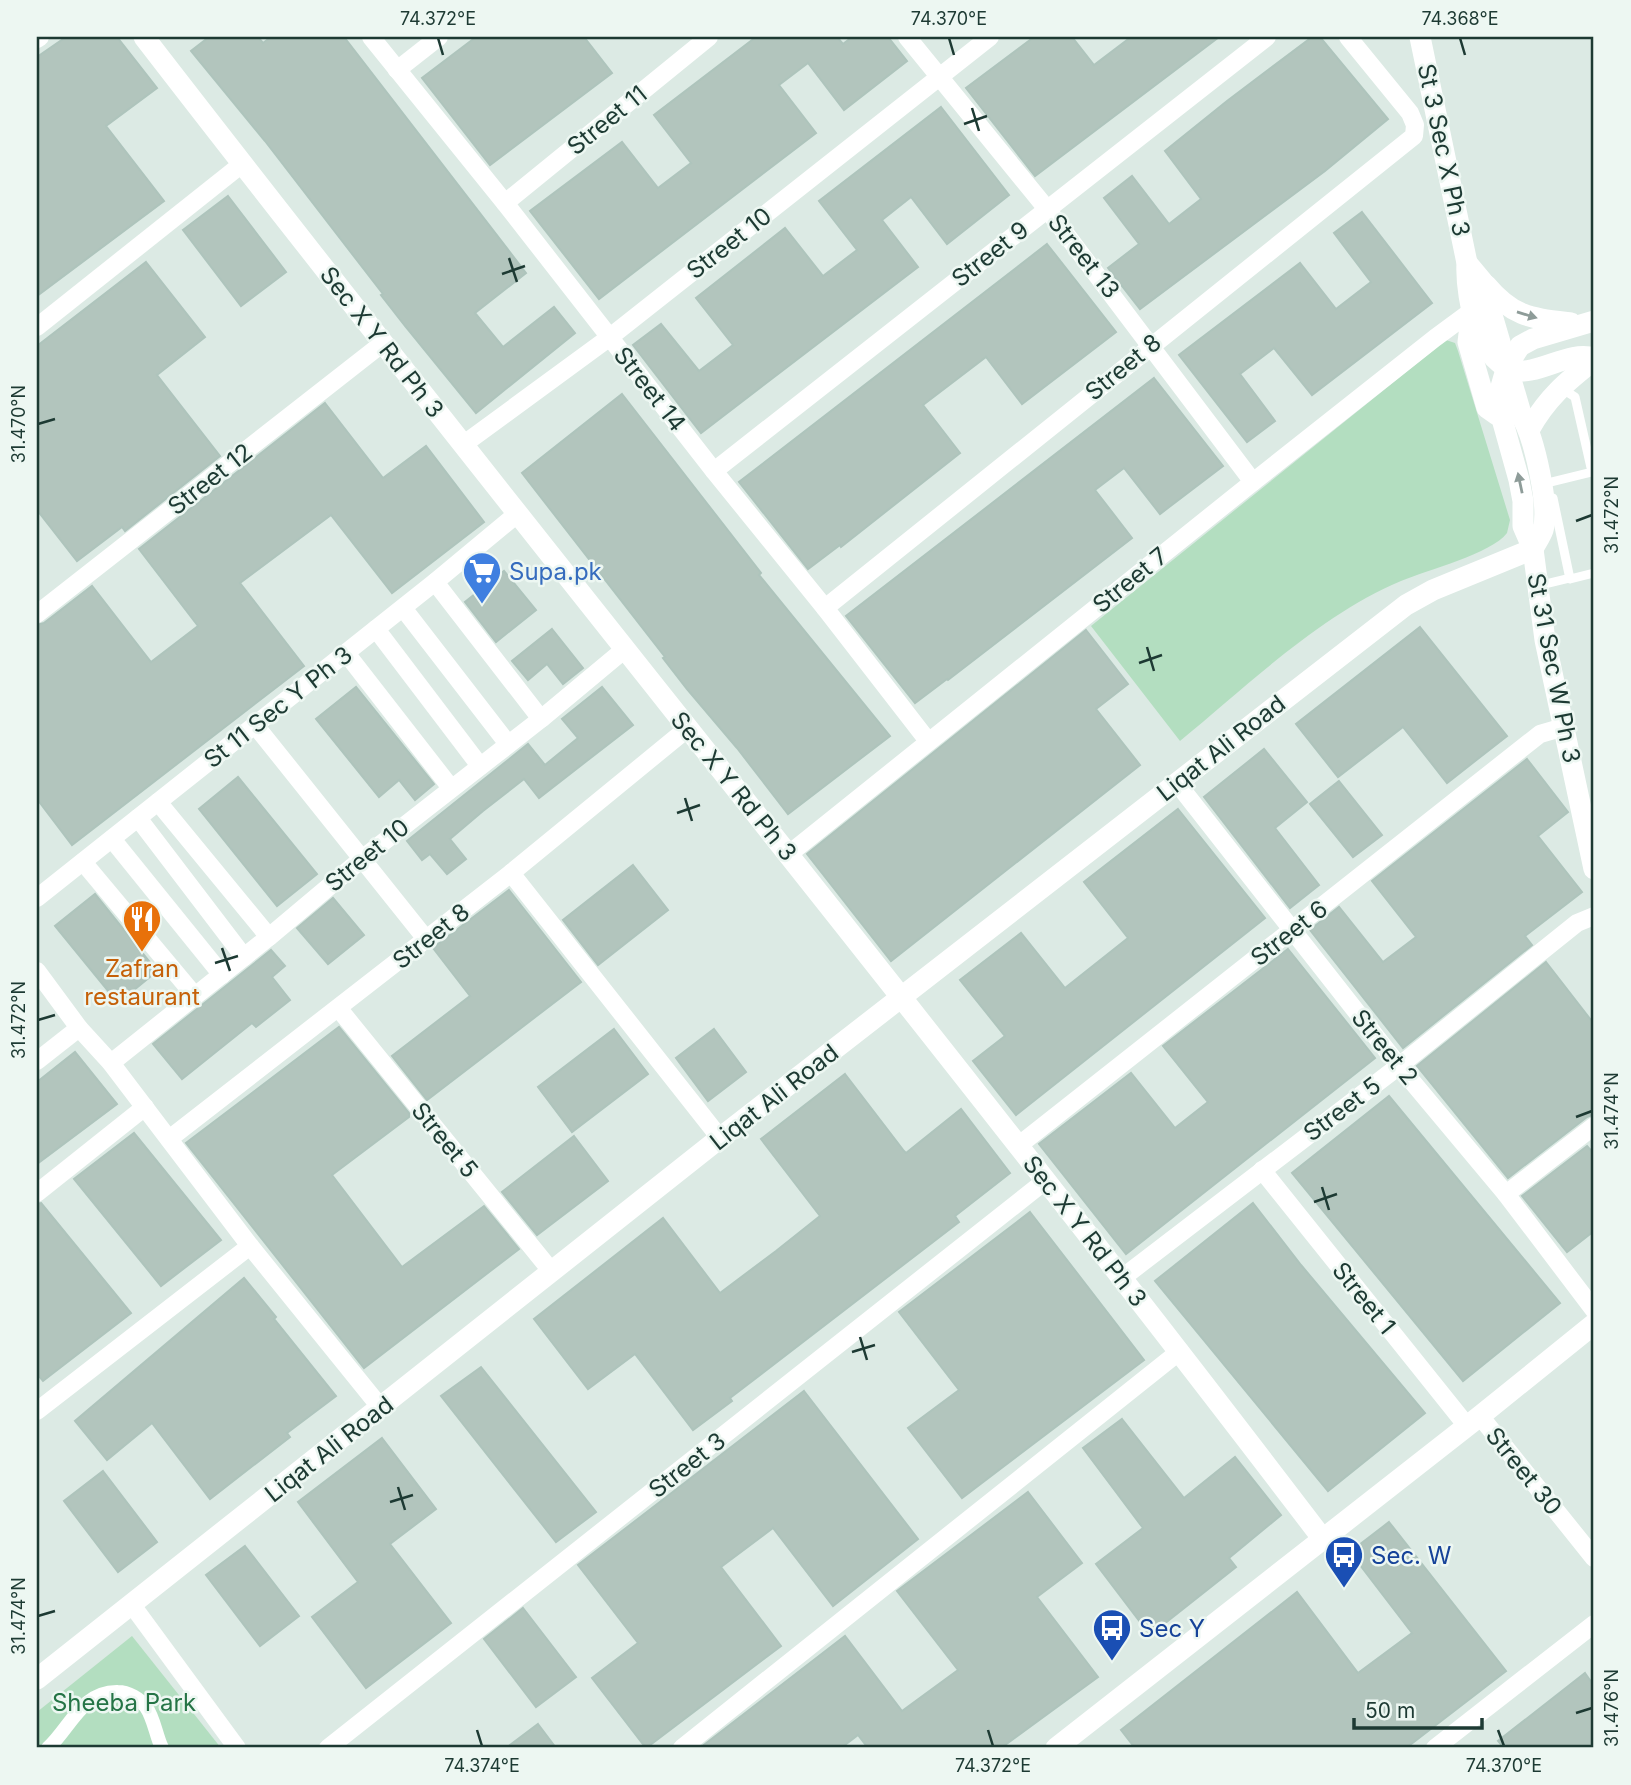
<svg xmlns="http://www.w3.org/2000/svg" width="1631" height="1785" font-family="Inter,sans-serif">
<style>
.green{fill:#b3dec0}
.building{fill:#b2c5bd;stroke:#aec4bc;stroke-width:2}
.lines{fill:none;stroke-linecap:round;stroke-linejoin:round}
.service{stroke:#fff;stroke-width:9}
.pedestrian{stroke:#fff;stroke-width:14}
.minor{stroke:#fff;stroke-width:18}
.tertiary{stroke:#fff;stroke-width:21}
.secondary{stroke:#fff;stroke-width:21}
.oneway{fill:#8e9c99}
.ticks{fill:none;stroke:#1d3a33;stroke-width:2.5}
.labels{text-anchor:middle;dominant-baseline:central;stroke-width:5;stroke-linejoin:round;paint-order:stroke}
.street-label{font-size:24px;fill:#1d3a33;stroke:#edf7f2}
.shop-label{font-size:24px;fill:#366cbe;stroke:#edf7f2;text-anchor:start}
.food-label{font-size:24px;fill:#c56008;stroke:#edf7f2}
.transit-label{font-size:24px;fill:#164399;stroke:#edf7f2;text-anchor:start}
.park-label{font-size:24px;fill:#257446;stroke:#edf7f2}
.neatline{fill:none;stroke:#1d3a33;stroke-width:2.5}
.ticks-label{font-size:18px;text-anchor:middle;fill:#1d3a33}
</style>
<rect width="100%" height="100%" fill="#dceae4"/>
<g class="green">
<path d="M1446 340 1455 343 1458 351 1510 520 1507 533C1491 554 1427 570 1401 581 1320 615 1247 686 1180 741L1091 626Z"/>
<polygon points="132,1636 221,1748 37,1748 37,1712"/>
</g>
<g class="building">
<polygon points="66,37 117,37 157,88 106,126 164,201 37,296 37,57"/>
<polygon points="209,37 258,37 263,43 271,37 344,37 526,273 475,313 503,347 554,307 575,333 476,413 405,326 381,295 383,294 265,141 191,51"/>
<polygon points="476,37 584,37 612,73 490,165 422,78"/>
<polygon points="756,37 837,37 843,44 852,37 888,37 907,61 844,110 808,63 779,85 816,133 599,299 530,211 622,142 658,188 691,163 654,115"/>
<polygon points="1034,37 1072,37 1094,65 1131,37 1219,37 1035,176 966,88"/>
<polygon points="1312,37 1320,37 1388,119 1325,171 1140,309 1108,268 1139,244 1104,198 1132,176 1169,224 1201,199 1165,151 1227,101"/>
<polygon points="941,107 1009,195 947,244 911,197 882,220 918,267 701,433 633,345 661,324 699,371 733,345 696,298 785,228 823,276 857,250 819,201"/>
<polygon points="228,196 286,272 241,306 183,230"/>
<polygon points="1362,212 1432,303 1312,395 1274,348 1240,374 1275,421 1247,442 1179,355 1300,263 1336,309 1371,282 1334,233"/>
<polygon points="1047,244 1116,332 1022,404 986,357 923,405 960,453 841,547 840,545 808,569 739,482"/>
<polygon points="146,262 205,337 157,375 220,456 125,531 122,527 77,561 37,510 37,346"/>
<polygon points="1154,378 1223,466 1160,514 1124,468 1095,490 1132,538 948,680 947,679 915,703 846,616"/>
<polygon points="622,394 761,573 759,575 890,736 788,814 737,748 687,689 663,658 665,657 522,473"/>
<polygon points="325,403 383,478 426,446 484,522 392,593 331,515 240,583 304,666 72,845 37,799 37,625 44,623 92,586 151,662 198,626 139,549"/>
<polygon points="504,571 536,610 496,642 465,602"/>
<polygon points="1420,627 1507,736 1447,783 1403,727 1338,777 1296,724"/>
<polygon points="552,629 583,668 563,684 547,664 528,680 512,661"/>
<polygon points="1086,630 1128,684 1096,709 1140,765 891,961 807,854"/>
<polygon points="356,687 434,784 415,800 399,780 379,797 316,719"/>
<polygon points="602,687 633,725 539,798 524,779 483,811 450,839 466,859 447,874 430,854 422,860 407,841 528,744 545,765 578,738 562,719"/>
<polygon points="1264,749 1307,802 1275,828 1319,885 1290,908 1204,797"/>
<polygon points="1527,759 1568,812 1538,836 1582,892 1525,936 1532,945 1403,1048 1310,930 1339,907 1383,962 1416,937 1372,881"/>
<polygon points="238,777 317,874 277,906 199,809"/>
<polygon points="1339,781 1382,835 1353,857 1310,804"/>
<polygon points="1178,809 1265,918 1016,1115 973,1061 1005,1036 960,980 1021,933 1065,988 1128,938 1084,882"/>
<polygon points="633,865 668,910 598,965 563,920"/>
<polygon points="509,890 581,982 427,1100 392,1056 470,996 433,948"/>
<polygon points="95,894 157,971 118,1003 55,926"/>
<polygon points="333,898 364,935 328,964 297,928"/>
<polygon points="1288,949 1375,1058 1126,1254 1039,1144 1131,1073 1175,1128 1208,1102 1163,1046"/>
<polygon points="271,950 285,966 272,977 290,1000 256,1027 252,1023 182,1079 153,1044"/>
<polygon points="1546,962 1594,1024 1594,1114 1587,1117 1508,1178 1417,1066"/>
<polygon points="339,1027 409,1113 409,1117 332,1175 402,1267 484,1206 519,1249 364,1368 186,1143"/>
<polygon points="614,1029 648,1074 572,1132 538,1087"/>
<polygon points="714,1029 746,1072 708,1101 676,1058"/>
<polygon points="75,1052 117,1104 37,1164 37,1082"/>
<polygon points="845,1074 904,1151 906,1153 961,1109 1010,1173 955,1216 959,1222 730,1398 732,1401 693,1430 635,1354 588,1389 534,1319 663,1218 720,1293 776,1251 820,1216 761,1139"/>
<polygon points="1389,1096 1560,1303 1463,1381 1292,1173"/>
<polygon points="134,1133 221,1240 161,1286 74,1179"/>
<polygon points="574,1136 608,1181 537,1235 502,1192"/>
<polygon points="1587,1146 1594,1154 1594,1231 1567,1252 1522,1196"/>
<polygon points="41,1203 131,1313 43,1381 37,1374 37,1204"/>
<polygon points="1253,1203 1301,1265 1425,1413 1328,1491 1155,1281"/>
<polygon points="1030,1212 1144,1360 962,1498 908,1428 959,1390 899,1312"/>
<polygon points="244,1278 276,1317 274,1319 336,1396 287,1433 290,1437 210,1499 152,1423 107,1460 75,1421"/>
<polygon points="481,1367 596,1512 556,1542 441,1396"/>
<polygon points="804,1391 918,1539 833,1606 773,1528 721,1567 781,1646 646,1748 592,1678 638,1643 578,1565"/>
<polygon points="1122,1419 1184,1498 1235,1457 1281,1515 1229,1558 1236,1567 1150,1635 1096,1564 1143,1528 1083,1448"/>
<polygon points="382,1438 436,1509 390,1544 451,1623 366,1688 312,1617 358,1582 298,1502"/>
<polygon points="103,1471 157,1542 118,1572 64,1501"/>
<polygon points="1028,1492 1082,1563 1037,1597 1098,1677 1001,1748 868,1748 858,1735 841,1748 700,1748 845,1636 902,1711 958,1670 897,1591"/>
<polygon points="1389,1522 1506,1671 1406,1748 1135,1748 1121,1730 1297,1592 1358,1673 1412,1633 1350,1552"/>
<polygon points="245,1546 299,1616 260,1646 206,1575"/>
<polygon points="523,1608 576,1677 536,1707 484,1639"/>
<polygon points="1585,1673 1594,1686 1594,1748 1504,1748 1498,1741"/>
<polygon points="538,1724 556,1748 506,1748"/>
</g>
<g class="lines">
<g class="service">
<polyline points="1543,484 1592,472 1575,397 1561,388"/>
<polyline points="1553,498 1570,579 1594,573"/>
<polyline points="1537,586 1570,578"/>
</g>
<path class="pedestrian" d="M48 1748C70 1728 82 1691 118 1692 128 1692 140 1699 146 1707 154 1718 156 1736 162 1748"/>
<g class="minor">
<polyline points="371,37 505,203 714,471 825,608 928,741"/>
<polyline points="907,37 1047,209 1253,482"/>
<polyline points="37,39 40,37"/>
<polyline points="397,70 439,37"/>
<polyline points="505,203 709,37"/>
<polyline points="37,327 242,164"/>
<polyline points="464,444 610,337 990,37"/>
<polyline points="714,471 1267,37"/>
<polyline points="435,582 541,719"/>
<polyline points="403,608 508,744"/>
<polyline points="825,608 1414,136 1415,125 1410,113 1348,37"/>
<polyline points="37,614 383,343"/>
<polyline points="376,629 480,766"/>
<polyline points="346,653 451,788"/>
<polyline points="255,725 426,939"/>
<polyline points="1177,783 1399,1066 1506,1194 1594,1310"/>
<polyline points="158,802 269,937"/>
<polyline points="138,818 244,957"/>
<polyline points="112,839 222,975"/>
<polyline points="789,854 1253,482 1435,338 1473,310"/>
<polyline points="83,862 195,996"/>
<polyline points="511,873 720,1138"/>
<polyline points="37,898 435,582 517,514"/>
<polyline points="37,971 79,1028 111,1063 250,1246 381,1408"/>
<polyline points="339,1009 552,1272"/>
<polyline points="37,1061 79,1028"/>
<polyline points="111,1063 269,937 363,858 541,719 625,649"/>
<polyline points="169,1139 511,873 688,728"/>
<polyline points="1018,1146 1540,734 1564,727"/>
<polyline points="1262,1170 1467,1426"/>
<polyline points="37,1193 145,1107"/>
<polyline points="1506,1194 1594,1126"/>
<polyline points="1122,1278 1399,1066 1577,923 1594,916"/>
<polyline points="37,1411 250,1246"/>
<polyline points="1480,1416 1594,1558"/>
<polyline points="132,1605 237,1748"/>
<polyline points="328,1748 1045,1181"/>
<polyline points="682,1748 1180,1351"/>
<polyline points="1435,1748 1594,1624"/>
</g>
<g class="tertiary">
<path d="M144 37C532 540 937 1032 1322 1538"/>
<polyline points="37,1679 720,1138 1406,605 1433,590 1533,549"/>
</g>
<g class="secondary">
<path d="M1420 37 1467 263C1465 298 1481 381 1531 370 1552 366 1574 352 1594 358"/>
<path d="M1467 263 1482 281 1522 417C1534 438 1550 506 1543 530 1541 536 1536 543 1533 549"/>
<path d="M1486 285C1513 317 1530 318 1571 323"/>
<polyline points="1594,321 1533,339 1520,346 1507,366 1497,401 1519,480 1523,501 1523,526 1533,549 1545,640 1594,869"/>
<polyline points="1470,326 1468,342 1487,408 1497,415"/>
<path d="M1529 430C1547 398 1566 382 1594 360"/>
<polyline points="1056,1748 1480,1416 1594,1324"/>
</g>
</g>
<defs><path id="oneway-solid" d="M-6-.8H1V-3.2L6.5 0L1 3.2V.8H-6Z" transform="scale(1.75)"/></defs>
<g class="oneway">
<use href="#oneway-solid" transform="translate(1527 315) rotate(17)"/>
<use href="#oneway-solid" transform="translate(1520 483) rotate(-102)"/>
</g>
<path class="ticks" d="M438 38 443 55M949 38 954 55M1460 38 1465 55M972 108 979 131M964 124 987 116M509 258 517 282M502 274 525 266M38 424 55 419M1576 521 1592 515M1147 647 1154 671M1139 663 1162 655M685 798 692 821M677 813 700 805M222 948 230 971M215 963 238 956M38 1020 55 1015M1576 1117 1592 1111M1322 1187 1329 1210M1314 1202 1337 1194M860 1337 867 1360M852 1352 875 1345M398 1487 405 1510M390 1502 413 1495M38 1616 55 1611M1576 1713 1592 1708M477 1730 482 1746M988 1730 993 1746M1498 1730 1504 1746"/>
<defs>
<g id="supermarket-pin" transform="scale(2.0125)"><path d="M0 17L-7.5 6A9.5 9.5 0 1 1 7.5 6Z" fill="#3f7fe0" stroke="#edf7f2"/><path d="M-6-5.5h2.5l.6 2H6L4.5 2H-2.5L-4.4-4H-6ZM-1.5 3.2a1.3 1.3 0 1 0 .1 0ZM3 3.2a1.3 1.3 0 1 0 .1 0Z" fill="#fff"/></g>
<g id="restaurant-pin" transform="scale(2.0125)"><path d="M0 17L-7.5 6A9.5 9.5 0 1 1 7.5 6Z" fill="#e8710a" stroke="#edf7f2"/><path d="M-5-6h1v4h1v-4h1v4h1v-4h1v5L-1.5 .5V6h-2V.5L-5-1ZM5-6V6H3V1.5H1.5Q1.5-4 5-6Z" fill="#fff"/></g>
<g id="bus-pin" transform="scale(2.0125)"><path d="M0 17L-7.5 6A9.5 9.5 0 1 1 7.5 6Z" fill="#1a4fb4" stroke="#edf7f2"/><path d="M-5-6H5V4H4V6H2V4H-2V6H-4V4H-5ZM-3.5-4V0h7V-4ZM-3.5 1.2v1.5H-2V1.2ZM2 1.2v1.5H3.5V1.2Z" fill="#fff"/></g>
</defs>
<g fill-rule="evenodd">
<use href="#supermarket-pin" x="482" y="571"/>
<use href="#restaurant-pin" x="142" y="919"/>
<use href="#bus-pin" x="1344" y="1555"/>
<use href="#bus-pin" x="1112" y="1628"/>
</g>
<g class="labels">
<g class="street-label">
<text transform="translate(607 120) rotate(-39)">Street 11</text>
<text transform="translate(1444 150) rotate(78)">St 3 Sec X Ph 3</text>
<text transform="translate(729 243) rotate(-38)">Street 10</text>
<text transform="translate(990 254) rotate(-38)">Street 9</text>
<text transform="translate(1084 256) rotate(52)">Street 13</text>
<text transform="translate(382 342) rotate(52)">Sec X Y Rd Ph 3</text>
<text transform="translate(1123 367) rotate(-39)">Street 8</text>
<text transform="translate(650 389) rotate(52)">Street 14</text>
<text transform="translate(210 479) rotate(-38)">Street 12</text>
<text transform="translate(1130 580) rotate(-39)">Street 7</text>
<text transform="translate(1554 668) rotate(79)">St 31 Sec W Ph 3</text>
<text transform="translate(278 707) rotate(-38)">St 11 Sec Y Ph 3</text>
<text transform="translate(1221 748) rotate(-38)">Liqat Ali Road</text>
<text transform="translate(734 786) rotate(51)">Sec X Y Rd Ph 3</text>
<text transform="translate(367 855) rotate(-39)">Street 10</text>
<text transform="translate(1289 933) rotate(-38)">Street 6</text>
<text transform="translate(431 936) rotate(-38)">Street 8</text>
<text transform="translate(1385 1047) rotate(51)">Street 2</text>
<text transform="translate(774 1097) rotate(-38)">Liqat Ali Road</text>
<text transform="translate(1342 1109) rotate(-37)">Street 5</text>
<text transform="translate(445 1140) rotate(51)">Street 5</text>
<text transform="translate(1085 1231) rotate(52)">Sec X Y Rd Ph 3</text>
<text transform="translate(1364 1298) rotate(51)">Street 1</text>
<text transform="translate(329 1449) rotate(-38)">Liqat Ali Road</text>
<text transform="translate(687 1465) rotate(-38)">Street 3</text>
<text transform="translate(1524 1471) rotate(51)">Street 30</text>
</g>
<g class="shop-label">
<text x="509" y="571">Supa.pk</text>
</g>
<g class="food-label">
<text x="142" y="968">Zafran<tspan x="142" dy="28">restaurant</tspan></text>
</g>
<g class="transit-label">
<text x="1371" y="1555">Sec. W</text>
<text x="1139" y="1628">Sec Y</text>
</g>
<g class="park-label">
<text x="124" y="1702">Sheeba Park</text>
</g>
</g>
<rect width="1631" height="1785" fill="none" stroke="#edf7f2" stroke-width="77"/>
<path d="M1354 1718v10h128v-10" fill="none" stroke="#1d3a33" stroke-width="3.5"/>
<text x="1365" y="1718" font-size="21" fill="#1d3a33" stroke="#edf7f2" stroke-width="5" paint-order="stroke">50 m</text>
<rect x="38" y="38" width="1554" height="1708" class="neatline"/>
<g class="ticks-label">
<text x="438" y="25">74.372°E</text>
<text x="949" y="25">74.370°E</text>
<text x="1460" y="25">74.368°E</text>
<text transform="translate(19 424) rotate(-90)" y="6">31.470°N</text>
<text transform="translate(1612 515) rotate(-90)" y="6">31.472°N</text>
<text transform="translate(19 1020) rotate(-90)" y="6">31.472°N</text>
<text transform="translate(1612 1111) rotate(-90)" y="6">31.474°N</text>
<text transform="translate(19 1616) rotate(-90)" y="6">31.474°N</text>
<text transform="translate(1612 1708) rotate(-90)" y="6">31.476°N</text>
<text x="482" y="1772">74.374°E</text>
<text x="993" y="1772">74.372°E</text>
<text x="1504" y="1772">74.370°E</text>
</g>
</svg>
